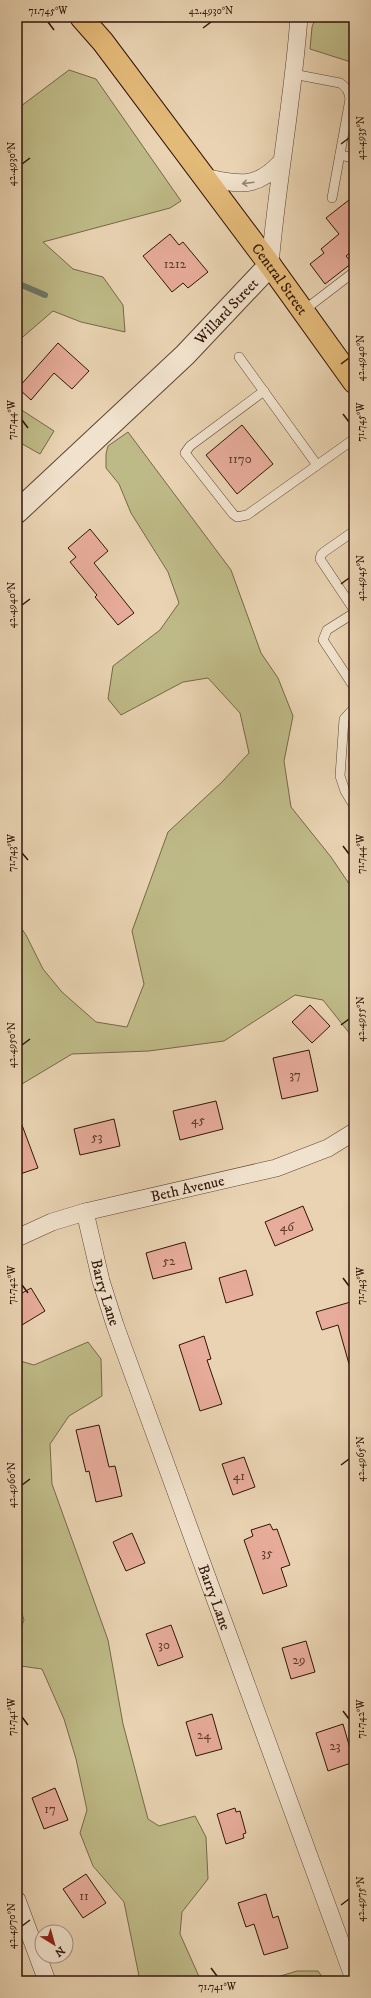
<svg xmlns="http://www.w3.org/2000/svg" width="371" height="1998" font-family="'IM FELL DW Pica',serif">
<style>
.green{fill:#beba87;stroke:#776848}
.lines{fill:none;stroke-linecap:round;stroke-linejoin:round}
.stream{stroke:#6e7769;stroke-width:6}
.building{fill:#e7ac9a;stroke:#301508}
.service-casing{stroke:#5e4432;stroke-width:10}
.minor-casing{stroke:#5e4432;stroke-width:18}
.tertiary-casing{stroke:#5e4432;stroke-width:24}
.primary-casing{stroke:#301508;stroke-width:24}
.service{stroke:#f1e2cd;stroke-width:9}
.minor{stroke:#f1e2cd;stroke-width:17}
.tertiary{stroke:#f1e2cd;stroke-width:22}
.primary{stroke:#e4ba79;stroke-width:22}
.oneway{stroke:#9a8674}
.ticks{fill:none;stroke:#301508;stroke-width:1.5}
.labels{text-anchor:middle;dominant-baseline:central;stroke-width:3;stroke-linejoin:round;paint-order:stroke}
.number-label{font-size:13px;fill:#5e3b2c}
.street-label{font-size:15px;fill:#301508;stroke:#f1e2cd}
.neatline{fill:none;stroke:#301508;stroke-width:1.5}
.ticks-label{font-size:10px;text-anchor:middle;fill:#301508}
</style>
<rect width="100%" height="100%" fill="#e9d3b2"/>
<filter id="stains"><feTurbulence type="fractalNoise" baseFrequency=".005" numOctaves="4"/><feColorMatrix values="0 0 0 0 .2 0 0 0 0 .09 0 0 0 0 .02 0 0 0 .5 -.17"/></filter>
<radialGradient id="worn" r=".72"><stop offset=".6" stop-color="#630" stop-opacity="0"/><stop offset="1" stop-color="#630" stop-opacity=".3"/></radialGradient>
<g class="green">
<polygon points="316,17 354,17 354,63 310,49 312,27"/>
<polygon points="69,70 96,79 181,201 170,208 43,242 73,269 103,277 123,305 125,332 81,322 53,311 17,342 17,109"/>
<polygon points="17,407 54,431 40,454 17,441"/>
<polygon points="128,432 231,570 261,653 278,678 293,716 284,761 291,807 331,857 354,891 354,1039 323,1000 295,995 224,1041 149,1051 72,1054 17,1087 17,922 26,935 43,969 62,992 96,1022 127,1027 144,984 132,931 168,832 222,782 249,753 240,713 208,678 183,682 121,715 108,699 113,666 160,630 179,603 168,572 131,513 119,484 106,468 106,454 108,446"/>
<polygon points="88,1342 101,1359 102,1396 69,1416 50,1444 52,1484 108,1640 123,1724 148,1819 159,1826 195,1816 206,1837 208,1879 182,1912 180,1934 201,1981 140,1981 124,1902 93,1866 80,1833 87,1810 76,1759 64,1719 42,1669 21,1666 17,1667 17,1637 24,1620 17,1599 17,1360 34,1365"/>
<polygon points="297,1971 318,1971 325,1981 264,1981"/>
</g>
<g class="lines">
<polyline class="stream" points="17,283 45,295"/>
</g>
<g class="building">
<polygon points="354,196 354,253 352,251 346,256 352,263 325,284 310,264 324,253 321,249 339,234 326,218"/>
<polygon points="170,234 179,245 183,242 208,272 188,288 183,283 172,292 143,256"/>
<polygon points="58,343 89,371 72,389 54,373 31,400 18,388"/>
<polygon points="242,425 273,464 237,494 206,455"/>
<polygon points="90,529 108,551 94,563 134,613 118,625 95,597 97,595 70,562 76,557 68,548"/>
<polygon points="310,1005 330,1026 312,1043 292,1022"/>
<polygon points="309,1050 318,1091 282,1099 273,1058"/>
<polygon points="216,1101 223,1129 180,1140 173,1111"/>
<polygon points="17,1117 19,1117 38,1168 17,1175"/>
<polygon points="114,1119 120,1146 80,1155 74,1129"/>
<polygon points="303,1206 313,1230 275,1246 265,1222"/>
<polygon points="185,1242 192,1269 153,1279 146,1253"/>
<polygon points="246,1270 253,1295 226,1303 219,1278"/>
<polygon points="31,1288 45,1311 17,1328 17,1296"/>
<polygon points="354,1301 354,1363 349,1364 338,1325 322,1330 316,1312"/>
<polygon points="204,1336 211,1359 207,1360 222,1404 200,1411 179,1345"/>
<polygon points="99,1425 109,1467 115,1466 122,1496 96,1502 89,1471 86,1472 76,1430"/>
<polygon points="244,1457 255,1487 233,1495 222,1464"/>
<polygon points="270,1524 273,1530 277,1529 290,1565 281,1568 287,1586 263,1594 244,1540 253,1536 251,1530"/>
<polygon points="132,1533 145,1563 126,1571 113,1542"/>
<polygon points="171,1625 183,1657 158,1666 146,1634"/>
<polygon points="306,1641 315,1672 291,1679 282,1648"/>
<polygon points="212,1714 222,1749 196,1756 186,1722"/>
<polygon points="343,1724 354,1762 328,1771 316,1733"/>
<polygon points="55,1788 68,1820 44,1829 32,1798"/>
<polygon points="235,1808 236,1812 240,1811 246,1833 243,1834 244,1838 226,1844 217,1814"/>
<polygon points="86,1874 106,1903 83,1918 63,1889"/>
<polygon points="266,1894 273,1918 278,1916 288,1948 264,1955 254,1924 246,1927 238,1903"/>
</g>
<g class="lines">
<g class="service-casing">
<g id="service">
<path d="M293 74 340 83C347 87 349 92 350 99L332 198"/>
<polyline points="340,155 354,158"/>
<polyline points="303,311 354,272"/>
<polyline points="239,357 317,465"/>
<polyline points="264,391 190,446 185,453 233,514 237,517 247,515 354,439"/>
<polyline points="354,531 324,552 321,555 320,559 354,610"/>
<polyline points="354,613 327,630 323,640 354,687"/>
<polyline points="354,708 344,719 340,776 345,791 354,806"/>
</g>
</g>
<g class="minor-casing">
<g id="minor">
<path d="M204 177C237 184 255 190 280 163"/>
<path d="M270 265C277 182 293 100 299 17"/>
<path id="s1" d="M85 1212 101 1281 115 1325 354 1979"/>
<path id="s2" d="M17 1238 52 1222 85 1212 276 1168 328 1148 354 1132"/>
<polyline points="17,1900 47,1981"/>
</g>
</g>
<g class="tertiary-casing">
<g id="tertiary">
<path id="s3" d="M17 512 185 355 270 265"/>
</g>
</g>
<g class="primary-casing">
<g id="primary">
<path id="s4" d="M81 17 103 42 270 265 354 382"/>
</g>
</g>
<use href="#service" class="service"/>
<use href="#minor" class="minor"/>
<use href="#tertiary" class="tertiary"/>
<use href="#primary" class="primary"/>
</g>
<defs><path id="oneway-shaft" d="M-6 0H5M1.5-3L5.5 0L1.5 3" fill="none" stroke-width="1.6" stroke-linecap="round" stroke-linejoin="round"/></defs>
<use class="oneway" href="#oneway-shaft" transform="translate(248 183) rotate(173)"/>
<path class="ticks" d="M48 22 54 30M203 28 211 22M341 144 349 138M22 164 30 158M341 364 349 358M343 414 349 422M22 420 28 428M341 584 349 578M22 605 30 599M343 846 349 854M22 853 28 860M341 1025 349 1019M22 1045 30 1039M343 1278 349 1286M22 1285 28 1293M341 1465 349 1459M22 1485 30 1479M343 1711 349 1719M22 1717 28 1725M341 1905 349 1899M22 1926 30 1920M211 1968 217 1976"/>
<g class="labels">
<g class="number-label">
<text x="175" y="264">1212</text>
<text x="240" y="459">1170</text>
<text x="295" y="1075">37</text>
<text x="198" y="1120">45</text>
<text x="97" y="1137">53</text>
<text x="287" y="1227">46</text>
<text x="169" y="1261">52</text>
<text x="239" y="1476">41</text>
<text x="267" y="1553">35</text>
<text x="164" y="1645">30</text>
<text x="299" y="1660">29</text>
<text x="204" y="1735">24</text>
<text x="335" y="1746">23</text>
<text x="50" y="1809">17</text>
<text x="84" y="1896">11</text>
</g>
<g class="street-label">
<text stroke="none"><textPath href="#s4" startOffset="329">Central Street</textPath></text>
<text stroke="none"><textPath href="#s3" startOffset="290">Willard Street</textPath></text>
<text stroke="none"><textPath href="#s2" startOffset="178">Beth Avenue</textPath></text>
<text stroke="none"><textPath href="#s1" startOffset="83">Barry Lane</textPath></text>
<text stroke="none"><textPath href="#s1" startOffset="407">Barry Lane</textPath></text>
</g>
</g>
<rect width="371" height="1998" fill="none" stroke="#e9d3b2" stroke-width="44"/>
<g transform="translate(54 1944) rotate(143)"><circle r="19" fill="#f1e2cd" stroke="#a4907e"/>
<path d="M0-3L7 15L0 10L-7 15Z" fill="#8f2418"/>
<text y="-6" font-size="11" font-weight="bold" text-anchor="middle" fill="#301508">N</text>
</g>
<rect x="22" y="22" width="327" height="1954" class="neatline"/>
<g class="ticks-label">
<text x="48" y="14">71.745°W</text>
<text x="211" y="14">42.4930°N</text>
<text transform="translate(360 138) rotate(-90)" y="4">42.4935°N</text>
<text transform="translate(11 164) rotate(-90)" y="4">42.4930°N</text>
<text transform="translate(360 358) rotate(-90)" y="4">42.4940°N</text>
<text transform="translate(11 420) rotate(-90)" y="4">71.744°W</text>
<text transform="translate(360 422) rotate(-90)" y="4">71.745°W</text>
<text transform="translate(360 578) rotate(-90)" y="4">42.4945°N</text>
<text transform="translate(11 605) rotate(-90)" y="4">42.4940°N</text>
<text transform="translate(11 853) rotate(-90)" y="4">71.743°W</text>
<text transform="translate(360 854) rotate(-90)" y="4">71.744°W</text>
<text transform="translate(360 1019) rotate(-90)" y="4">42.4955°N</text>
<text transform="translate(11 1045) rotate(-90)" y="4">42.4950°N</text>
<text transform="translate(11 1285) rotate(-90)" y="4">71.742°W</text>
<text transform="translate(360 1286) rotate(-90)" y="4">71.743°W</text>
<text transform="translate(360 1459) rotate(-90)" y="4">42.4965°N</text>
<text transform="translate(11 1485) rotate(-90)" y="4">42.4960°N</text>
<text transform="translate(11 1717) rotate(-90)" y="4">71.741°W</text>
<text transform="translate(360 1719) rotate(-90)" y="4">71.742°W</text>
<text transform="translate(360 1899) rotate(-90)" y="4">42.4975°N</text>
<text transform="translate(11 1926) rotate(-90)" y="4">42.4970°N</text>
<text x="217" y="1990">71.741°W</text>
</g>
<rect width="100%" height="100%" filter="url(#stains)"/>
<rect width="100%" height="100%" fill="url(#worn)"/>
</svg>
